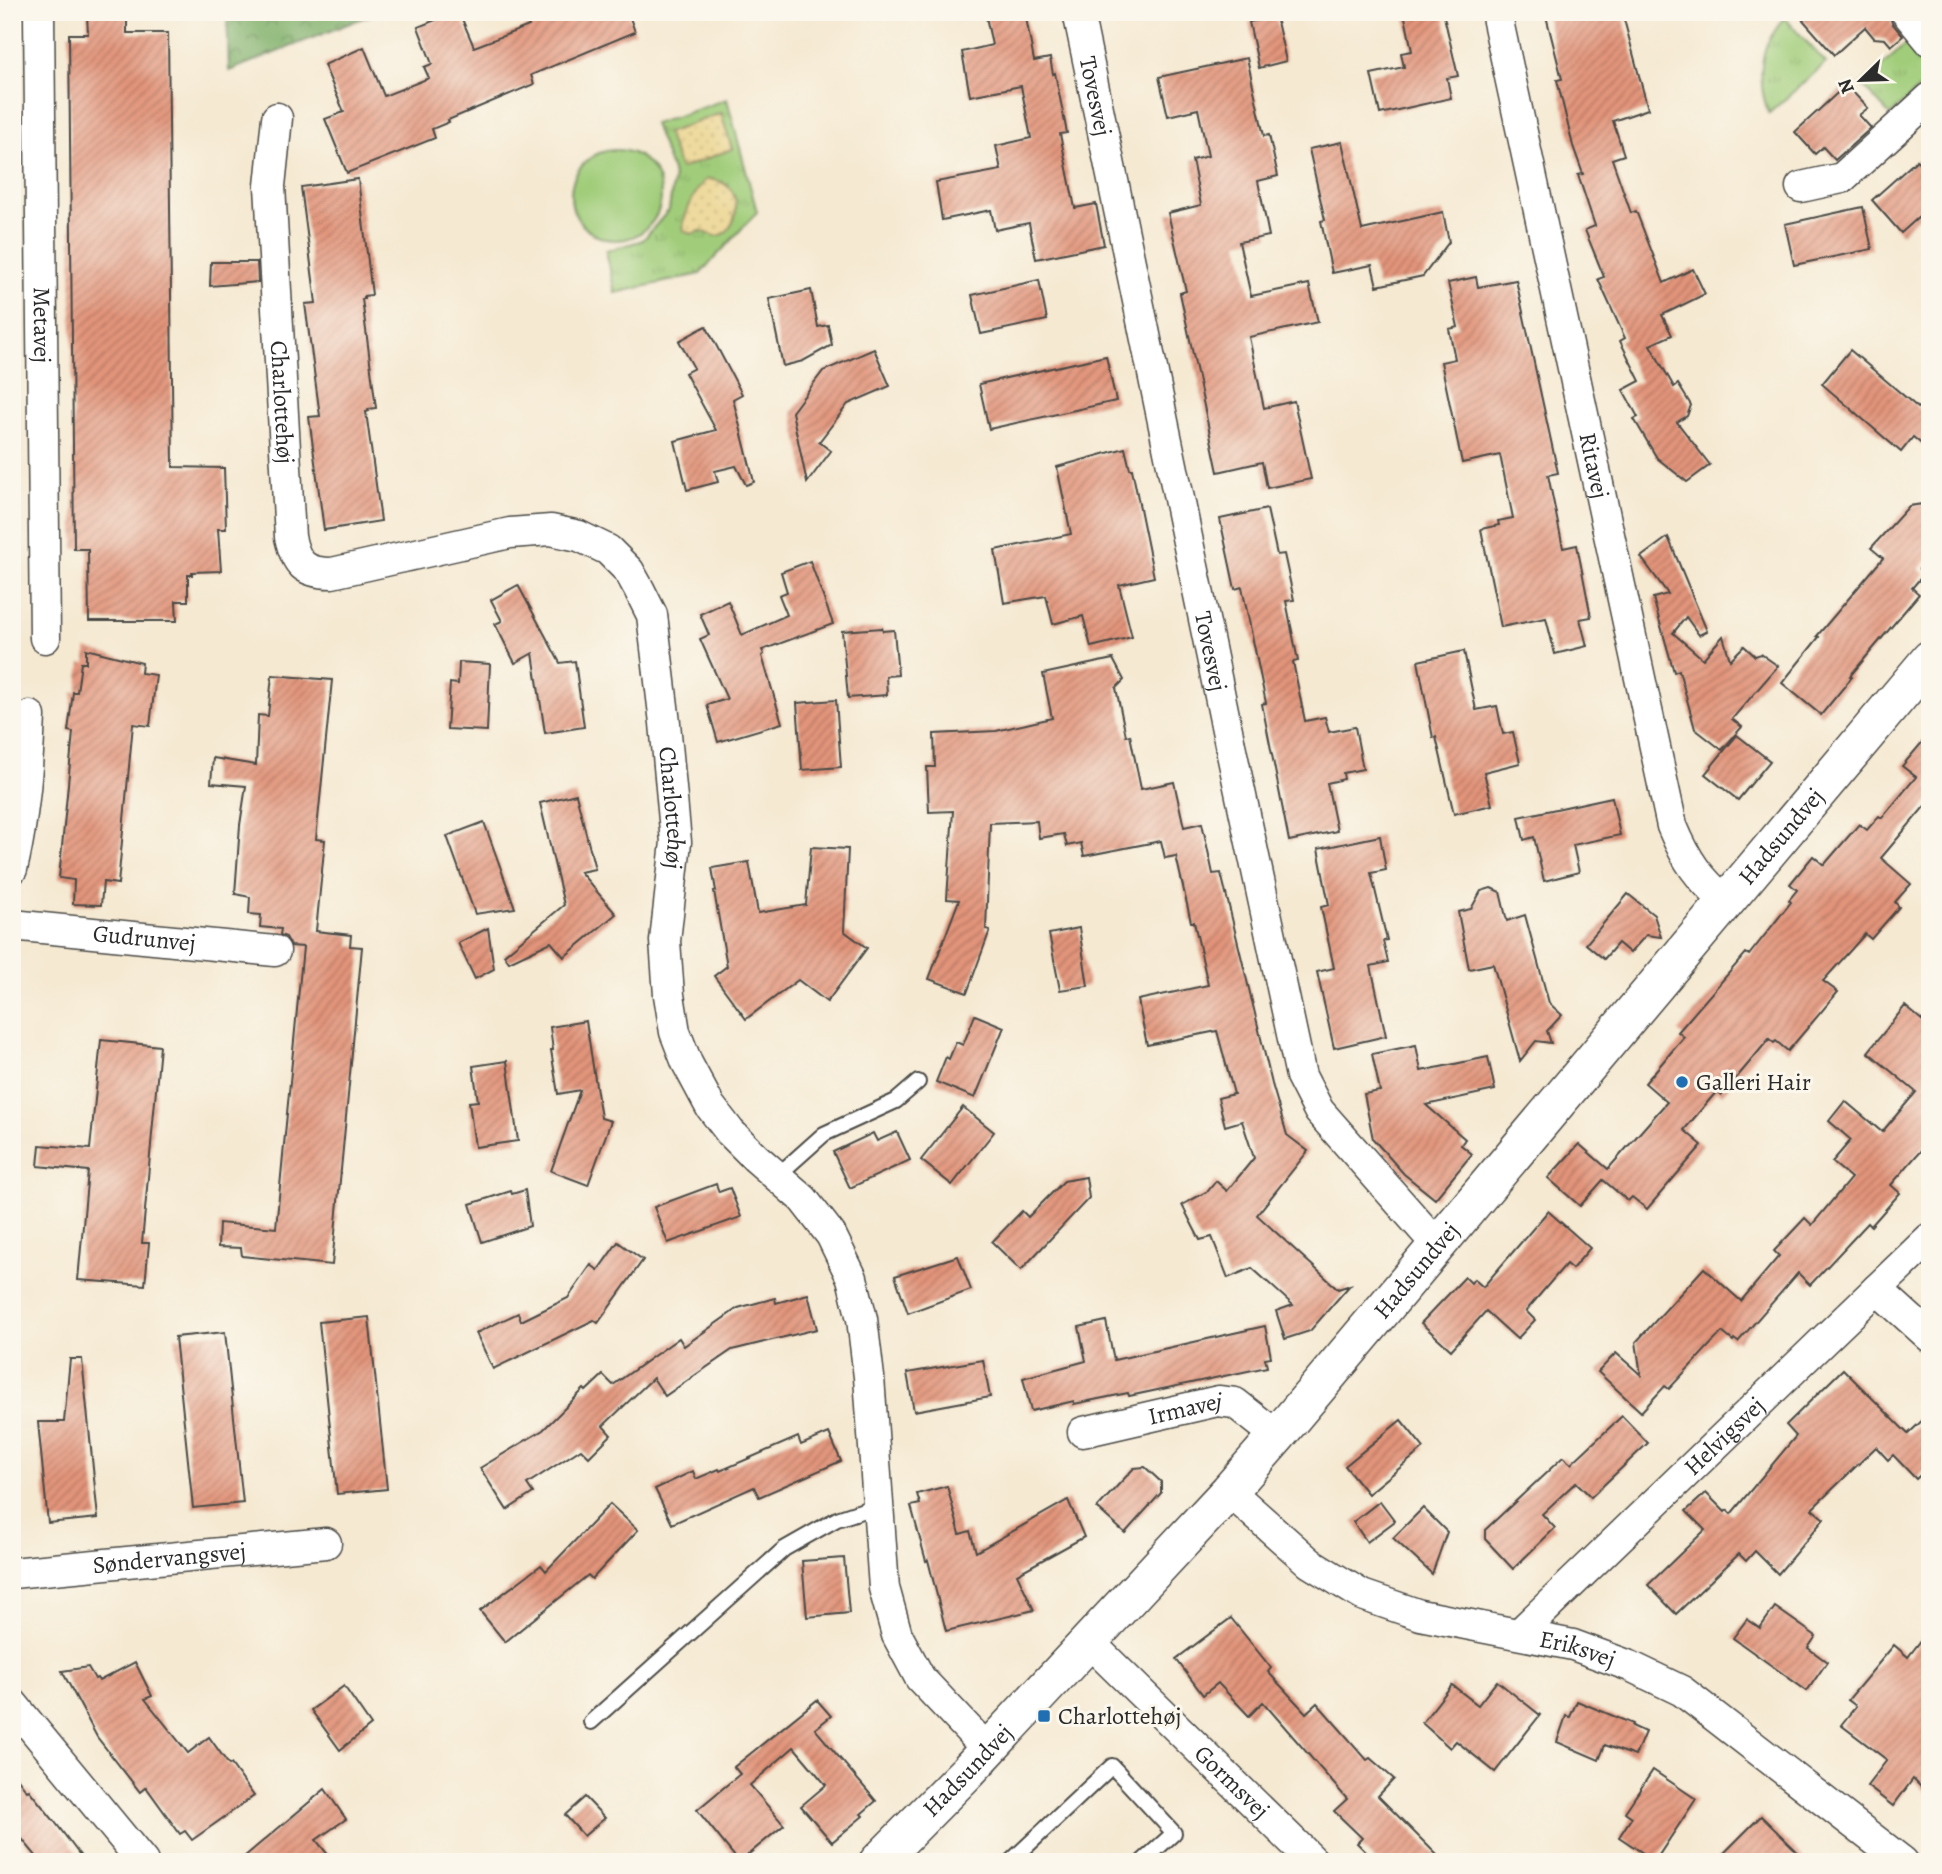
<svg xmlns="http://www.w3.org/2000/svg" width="1942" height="1874" font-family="Alegreya,serif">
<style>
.grass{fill:url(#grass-tufts);stroke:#667c52;stroke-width:2}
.forest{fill:url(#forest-crowns);stroke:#566e4a;stroke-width:2}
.sand{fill:url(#sand-dots);stroke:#8c8264;stroke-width:2}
.garden{fill:#a1cd7a;stroke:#667c52;stroke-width:2}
.building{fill:url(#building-hatch)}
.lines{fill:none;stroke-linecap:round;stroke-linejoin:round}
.service-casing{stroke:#494844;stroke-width:18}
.minor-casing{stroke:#494844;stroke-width:33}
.tertiary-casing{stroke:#494844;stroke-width:40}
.service{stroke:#fff;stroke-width:14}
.minor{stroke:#fff;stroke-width:30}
.tertiary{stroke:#fff;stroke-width:37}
.poi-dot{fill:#1f6fb2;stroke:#fbf7ec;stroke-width:2.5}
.labels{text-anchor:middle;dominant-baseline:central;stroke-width:6;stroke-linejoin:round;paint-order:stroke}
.street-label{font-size:24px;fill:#2b2b2b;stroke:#fbf7ec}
.poi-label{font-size:24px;fill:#2b2b2b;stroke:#fbf7ec;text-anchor:start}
</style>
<defs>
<pattern id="grass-tufts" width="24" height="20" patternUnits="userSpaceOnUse" patternTransform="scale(1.75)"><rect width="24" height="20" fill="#a1cd7a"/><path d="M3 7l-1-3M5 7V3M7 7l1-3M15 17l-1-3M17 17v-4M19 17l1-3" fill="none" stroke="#8bb06a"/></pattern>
<pattern id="forest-crowns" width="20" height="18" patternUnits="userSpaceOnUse" patternTransform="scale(1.75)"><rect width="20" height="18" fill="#80b06a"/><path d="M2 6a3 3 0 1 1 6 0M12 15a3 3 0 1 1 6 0" fill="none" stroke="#698f57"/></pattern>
<pattern id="sand-dots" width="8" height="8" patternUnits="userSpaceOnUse" patternTransform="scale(1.75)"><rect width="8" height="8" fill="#eeda9e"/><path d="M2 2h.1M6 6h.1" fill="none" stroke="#cb8" stroke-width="1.8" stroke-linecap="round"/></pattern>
<pattern id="building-hatch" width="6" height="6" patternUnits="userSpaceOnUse" patternTransform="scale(1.75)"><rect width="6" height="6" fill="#e2947a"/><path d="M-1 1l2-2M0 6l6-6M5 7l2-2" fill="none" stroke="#b77964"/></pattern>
</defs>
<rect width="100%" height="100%" fill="#fbf7ec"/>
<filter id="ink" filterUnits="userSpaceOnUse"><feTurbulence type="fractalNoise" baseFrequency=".0143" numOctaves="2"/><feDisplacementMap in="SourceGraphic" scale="14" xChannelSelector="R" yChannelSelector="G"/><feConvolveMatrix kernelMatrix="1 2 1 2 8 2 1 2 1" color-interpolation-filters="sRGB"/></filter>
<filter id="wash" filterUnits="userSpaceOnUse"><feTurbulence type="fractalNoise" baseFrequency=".00686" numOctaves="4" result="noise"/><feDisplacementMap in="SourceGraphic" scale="28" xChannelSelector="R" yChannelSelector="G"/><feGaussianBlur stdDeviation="1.57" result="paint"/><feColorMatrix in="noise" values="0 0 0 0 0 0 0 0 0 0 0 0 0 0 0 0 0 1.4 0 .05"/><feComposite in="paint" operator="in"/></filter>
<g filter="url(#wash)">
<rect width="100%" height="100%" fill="#f5e9d2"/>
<g class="grass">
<path d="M1784 17 1826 63 1769 113C1760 93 1759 67 1766 46 1770 36 1779 26 1784 17Z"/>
<polygon points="1912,39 1930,59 1930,79 1890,115 1861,84"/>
<polygon points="727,99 757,212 700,274 615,293 606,251 643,240 669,210 674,176 654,124"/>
</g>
<polygon class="forest" points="227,12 378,12 229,71"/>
<g class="sand">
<polygon points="721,113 732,149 680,169 667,133"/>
<path d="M707 179C750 180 738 235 717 236 712 236 706 232 701 231L691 234 684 231C680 220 697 186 707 179Z"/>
</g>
<circle class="garden" cx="616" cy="195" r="45"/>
<g id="blocks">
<g class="building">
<polygon points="455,12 459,12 474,47 529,26 523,12 628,12 635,32 531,75 534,84 448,120 449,122 432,129 435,138 347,173 325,119 344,112 324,65 364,47 384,96 429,78 424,67 432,64 418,27"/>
<polygon points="985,12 1025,12 1034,61 1050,58 1053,74 1055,73 1067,133 1060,134 1075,208 1096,204 1104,245 1036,259 1029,223 995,230 991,210 942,220 936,182 1001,170 996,146 1031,138 1021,86 970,96 962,52 992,45"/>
<polygon points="1404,12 1443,12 1458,76 1447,78 1451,98 1380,114 1371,74 1404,67 1401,53 1412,51"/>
<polygon points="1545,12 1622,12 1648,109 1613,121 1624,155 1612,159 1631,213 1636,211 1664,283 1693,269 1705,294 1662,315 1672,335 1650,345 1674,387 1678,384 1691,405 1687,416 1677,422 1710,465 1687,482 1657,458 1634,419 1638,417 1623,390 1640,381 1620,341 1625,338 1598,279 1604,277 1585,230 1595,226 1578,175 1583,174 1573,146 1557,80 1562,79"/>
<polygon points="1796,12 1889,12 1892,23 1903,36 1891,46 1885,39 1874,38 1865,27 1834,55"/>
<polygon points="127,13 127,33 168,33 173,467 224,468 226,529 218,529 221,571 192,572 192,575 188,575 188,601 176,601 177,621 89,621 88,549 74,549 69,34 88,34 87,15 90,14"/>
<polygon points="1276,17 1286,61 1259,68 1249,22"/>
<polygon points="1247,58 1264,136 1269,135 1278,176 1258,181 1269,236 1239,242 1251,296 1309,284 1318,322 1249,337 1264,408 1294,401 1311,479 1267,488 1262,462 1218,472 1180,293 1186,291 1168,213 1201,205 1192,160 1208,156 1198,109 1168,116 1159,77"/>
<polygon points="1846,85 1868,108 1859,115 1871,128 1835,160 1823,147 1815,154 1795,132"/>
<polygon points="1342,142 1362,230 1443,212 1449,242 1423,276 1377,286 1372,265 1332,273 1321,221 1325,220 1309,149"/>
<polygon points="1917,160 1930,176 1930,207 1901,233 1872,200"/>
<polygon points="358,179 372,295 364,296 364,299 362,299 376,408 368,409 369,411 366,412 381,521 324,530 309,417 320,416 305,304 316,303 301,187"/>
<polygon points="1863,207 1872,249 1794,265 1785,224"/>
<polygon points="211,262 257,262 258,282 210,286"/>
<polygon points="1476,277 1478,287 1516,280 1558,473 1548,475 1563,548 1577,545 1591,617 1580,619 1587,646 1555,654 1546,618 1501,627 1481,529 1499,525 1498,521 1513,518 1500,455 1462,463 1441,362 1455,359 1449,329 1458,327 1448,283"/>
<polygon points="1039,280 1047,320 981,334 972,295"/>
<polygon points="811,290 818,327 828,325 832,345 803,361 783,366 769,299"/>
<polygon points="706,326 742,394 733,399 754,482 746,485 736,466 715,471 718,482 687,490 675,441 716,430 685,373 694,368 679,341"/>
<polygon points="874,349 890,386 848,404 819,442 831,451 807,483 792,412 823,371"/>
<polygon points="1850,350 1930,418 1930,451 1913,437 1901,452 1822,384"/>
<polygon points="1106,356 1116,401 989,429 979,384"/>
<polygon points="1125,448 1130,469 1132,469 1154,577 1119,585 1132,637 1091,647 1083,616 1053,624 1046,596 1004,603 995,550 1071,534 1057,467"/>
<polygon points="1930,503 1930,557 1919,569 1924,574 1912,588 1919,594 1850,676 1852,677 1821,715 1782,683 1819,637 1817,636 1883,558 1871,548 1909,506"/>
<polygon points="1267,509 1277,555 1284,554 1294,600 1286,601 1298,661 1293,662 1305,721 1325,717 1329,732 1355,727 1363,769 1343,773 1344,779 1327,783 1337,831 1289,841 1262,704 1266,703 1242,587 1235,589 1220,519"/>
<polygon points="1668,537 1707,631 1699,635 1686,617 1673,633 1703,659 1723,636 1730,660 1744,646 1755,656 1761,654 1778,666 1732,719 1742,727 1722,750 1695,729 1679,670 1674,672 1653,598 1668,594 1641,557"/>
<polygon points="810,561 833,624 762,650 764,654 762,656 782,723 718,742 707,705 727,699 700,639 709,635 700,614 728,601 742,635 787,615 779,595 787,592 781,572"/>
<polygon points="518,585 560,663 575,661 584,727 545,733 533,653 515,663 495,624 502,621 491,600"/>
<polygon points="882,628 883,631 894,630 898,675 886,676 887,695 848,698 842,631"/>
<polygon points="86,649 142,663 141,673 156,675 150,726 133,724 118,884 103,882 101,905 73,904 74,880 59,878 73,732 68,731 73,692 77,692 81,663 86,663"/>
<polygon points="1464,651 1476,710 1497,706 1503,734 1513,732 1520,763 1484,772 1492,805 1454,814 1436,737 1433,738 1418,661"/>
<polygon points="1113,659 1124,680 1116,688 1126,736 1130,735 1141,789 1174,782 1184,827 1202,823 1213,874 1221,873 1272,1084 1287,1135 1308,1151 1257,1215 1338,1289 1350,1285 1310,1331 1285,1339 1276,1311 1293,1305 1252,1268 1228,1278 1212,1237 1200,1240 1182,1205 1208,1191 1216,1181 1227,1191 1254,1158 1242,1121 1225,1126 1218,1098 1234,1094 1217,1031 1147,1045 1138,1000 1208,985 1194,922 1191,922 1176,856 1165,858 1161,841 1084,856 1081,843 1067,846 1064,834 1039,838 1037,821 990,823 986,929 990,930 967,993 929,979 959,900 947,899 953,811 929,812 927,767 935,767 934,734 996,731 1052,718 1043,674"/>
<polygon points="459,662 490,664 487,731 447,729 450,683 458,684"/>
<polygon points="272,675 332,680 316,839 325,840 316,931 351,935 350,946 362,947 332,1265 242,1256 241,1248 218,1247 219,1223 276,1228 303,947 291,946 286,937 280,935 281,929 260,927 261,915 249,914 250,897 235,894 240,825 246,786 211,783 213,758 256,765 258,715 268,716"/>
<polygon points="836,700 841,767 802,770 797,703"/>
<polygon points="1930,733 1930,800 1881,858 1911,884 1895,902 1899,907 1871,939 1865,934 1823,981 1838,992 1788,1051 1776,1041 1774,1043 1769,1039 1722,1095 1717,1091 1684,1130 1702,1145 1647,1209 1632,1197 1628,1201 1603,1180 1580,1206 1548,1178 1579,1144 1608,1169 1667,1102 1645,1083 1684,1037 1678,1032 1746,953 1749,955 1791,902 1789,900 1797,890 1790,884 1813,856 1824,865 1859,824 1867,830 1879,816 1882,818 1916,777 1902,766"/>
<polygon points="1737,735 1770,761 1738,800 1705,774"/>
<polygon points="576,794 595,869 580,872 616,914 564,957 551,942 509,962 504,955 564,905 540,803"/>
<polygon points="1612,797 1620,835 1573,845 1579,872 1544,881 1534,837 1524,840 1519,817"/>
<polygon points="484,822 515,908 475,914 447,836"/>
<polygon points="1380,836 1386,870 1371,873 1387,940 1383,941 1388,962 1371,966 1386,1036 1334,1048 1317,972 1334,968 1321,907 1329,905 1318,849"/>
<polygon points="811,847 848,849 844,931 867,948 827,1002 798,980 746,1019 714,976 727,966 714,891 716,891 712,868 749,862 758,913 806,905"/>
<polygon points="1491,888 1500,892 1507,921 1525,915 1549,1003 1562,1015 1547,1031 1551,1043 1536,1041 1520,1061 1493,964 1469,969 1458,912 1471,909 1481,891"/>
<polygon points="1628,894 1654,915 1661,937 1646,935 1630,953 1618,943 1604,959 1586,944"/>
<polygon points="488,928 494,969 475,979 458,943"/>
<polygon points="1079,928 1088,986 1060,990 1049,934"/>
<polygon points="1905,1006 1930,1027 1930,1140 1891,1185 1900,1193 1871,1226 1868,1223 1810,1285 1798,1273 1738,1342 1734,1339 1733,1341 1722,1332 1669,1389 1665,1386 1641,1412 1598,1372 1616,1353 1641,1375 1636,1342 1704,1268 1741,1301 1779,1256 1774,1251 1805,1218 1812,1225 1851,1178 1832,1162 1851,1140 1829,1121 1845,1101 1882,1132 1916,1092 1868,1052"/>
<polygon points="975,1015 1004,1027 975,1098 936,1082 946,1057 949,1059 956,1042 963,1045"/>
<polygon points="586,1021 601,1118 611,1121 588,1185 551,1171 580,1090 558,1094 551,1050 553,1050 550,1027"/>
<polygon points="101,1040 160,1046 142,1243 149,1243 145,1285 78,1280 88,1171 38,1166 40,1145 90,1149"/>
<polygon points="1416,1045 1421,1071 1488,1057 1495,1090 1426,1105 1465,1139 1461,1145 1472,1154 1435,1199 1404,1174 1373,1139 1364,1094 1380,1091 1372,1054"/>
<polygon points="507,1061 518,1141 475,1147 469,1102 478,1101 473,1066"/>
<polygon points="963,1107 994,1132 952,1185 921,1160"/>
<polygon points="897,1132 910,1160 850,1188 833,1152 873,1133 877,1141"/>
<polygon points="1086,1177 1089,1198 1021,1270 992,1242 1022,1211 1028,1217 1064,1181"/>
<polygon points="716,1184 719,1192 730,1188 741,1217 668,1243 654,1207"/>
<polygon points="525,1190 530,1226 482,1242 470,1204 511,1191 512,1194"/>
<polygon points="1548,1211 1590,1248 1572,1269 1566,1264 1526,1311 1535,1320 1517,1339 1486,1311 1451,1350 1421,1323 1465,1277 1471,1283 1474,1279 1483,1287"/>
<polygon points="618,1242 643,1260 598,1323 594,1320 493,1369 476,1333 518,1313 521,1321 568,1298 591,1265 598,1270"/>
<polygon points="958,1256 971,1290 908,1313 895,1276"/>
<polygon points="808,1294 817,1329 732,1350 665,1396 653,1378 603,1426 611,1435 589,1457 581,1449 527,1484 533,1493 507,1510 480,1468 543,1430 584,1389 586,1391 603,1375 613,1385 679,1338 684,1346 738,1308 775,1298 776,1303"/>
<polygon points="369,1317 387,1489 337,1494 319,1322"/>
<polygon points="1106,1321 1114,1360 1265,1326 1271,1357 1265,1358 1267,1367 1129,1396 1128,1393 1074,1404 1074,1401 1031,1411 1023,1378 1086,1361 1079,1327"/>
<polygon points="225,1332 243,1503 193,1508 175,1337"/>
<polygon points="70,1359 82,1359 98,1518 48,1523 38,1422 64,1422"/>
<polygon points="983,1360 990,1397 914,1411 907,1373"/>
<polygon points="1843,1369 1908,1434 1930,1413 1930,1466 1916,1479 1893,1455 1888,1460 1876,1447 1812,1509 1824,1519 1778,1574 1755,1551 1746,1561 1739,1554 1676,1614 1648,1585 1705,1530 1686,1511 1706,1493 1725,1512 1727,1510 1731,1514 1796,1436 1786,1425"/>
<polygon points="1622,1416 1648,1443 1591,1497 1576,1482 1542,1514 1555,1528 1513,1569 1485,1539 1485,1530 1563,1457 1571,1464"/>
<polygon points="1401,1420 1424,1448 1368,1494 1345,1466"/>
<polygon points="829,1433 841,1461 759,1497 754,1487 672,1524 655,1489 693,1471 696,1479 719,1469 720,1471 798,1437 801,1445"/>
<polygon points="1145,1467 1161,1482 1161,1493 1125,1533 1097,1508 1134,1468"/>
<polygon points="947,1486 960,1534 970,1531 976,1552 1068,1500 1084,1537 1017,1574 1034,1610 946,1631 928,1560 926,1561 911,1506 920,1504 917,1494"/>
<polygon points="1380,1501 1395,1521 1367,1542 1353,1522"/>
<polygon points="610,1504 638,1530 592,1579 588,1575 505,1642 480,1611 541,1565 546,1571"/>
<polygon points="1423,1508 1447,1532 1432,1574 1393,1538"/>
<polygon points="844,1558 849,1613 807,1617 802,1561"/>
<polygon points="1775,1607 1816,1636 1808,1648 1827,1662 1807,1691 1733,1638 1747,1619 1760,1628"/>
<polygon points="1231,1618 1271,1668 1268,1672 1306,1713 1317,1703 1367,1760 1370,1758 1394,1779 1378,1796 1444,1862 1376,1862 1357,1843 1362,1838 1334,1811 1347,1799 1263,1702 1249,1716 1218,1683 1203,1695 1176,1659"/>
<polygon points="1930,1629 1930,1796 1913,1779 1893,1806 1867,1786 1887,1760 1841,1725 1856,1706 1848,1700 1894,1645 1908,1657"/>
<polygon points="135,1662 152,1696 145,1699 188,1753 209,1737 229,1765 231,1764 254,1796 192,1840 185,1831 180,1834 146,1787 140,1792 97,1737 62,1671 88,1667 95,1679 97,1678 99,1681"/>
<polygon points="1497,1681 1540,1715 1495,1772 1456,1741 1450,1748 1422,1723 1452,1685 1478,1705"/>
<polygon points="344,1686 371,1725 340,1750 311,1710"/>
<polygon points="817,1700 831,1716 815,1729 876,1801 861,1814 863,1816 832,1842 801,1806 826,1785 794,1747 750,1785 784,1825 739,1862 697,1810 740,1774 734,1767"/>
<polygon points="1577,1701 1633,1724 1632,1726 1645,1732 1635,1756 1605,1745 1599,1760 1557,1742 1566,1716 1570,1717"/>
<polygon points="1653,1770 1696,1799 1655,1861 1619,1837 1632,1817 1625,1812"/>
<polygon points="12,1771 27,1791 29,1790 55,1822 85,1862 41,1862 12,1827"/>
<polygon points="325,1789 346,1819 316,1840 334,1862 238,1862"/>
<polygon points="585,1797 605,1818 584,1836 565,1815"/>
<polygon points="1761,1816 1808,1862 1715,1862"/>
</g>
</g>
</g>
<g filter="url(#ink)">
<use href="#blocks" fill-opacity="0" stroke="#494844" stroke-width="2"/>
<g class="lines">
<g class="service-casing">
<g id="service">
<polyline points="777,1176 824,1134 896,1101 918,1082"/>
<polyline points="591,1722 784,1549 837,1519 879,1505"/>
<polyline points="1010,1862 1112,1766 1174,1833 1142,1862"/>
</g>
</g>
<g class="minor-casing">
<g id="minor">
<path id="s1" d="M39 12 45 638"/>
<path id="s2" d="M1078 12 1232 754 1301 1076 1319 1111 1438 1246"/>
<path id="s3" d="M1496 12 1672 826C1687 862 1698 877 1727 903"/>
<polyline points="1906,12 1930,41"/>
<path id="s4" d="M277 118 270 186 290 537C296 564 304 573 332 573L510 533 551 530 579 536 608 550 629 571 639 589 652 615 665 723 676 842 665 941 669 995 675 1032 687 1063 710 1106 730 1132 756 1158 803 1199 831 1235 852 1278 862 1319 869 1377 884 1588 897 1635 920 1678 987 1749"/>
<polyline points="1801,187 1842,178 1930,98"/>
<path d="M12 869C24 819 28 768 30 716"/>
<path id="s5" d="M12 925 275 951"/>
<polyline points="1877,1289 1930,1337"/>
<path id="s6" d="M1083 1432 1218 1401 1235 1403 1277 1436"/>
<path id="s7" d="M1229 1491 1310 1563 1362 1595 1420 1615 1573 1645 1630 1666 1682 1691 1903 1862"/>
<path id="s8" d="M12 1573 326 1543"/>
<path id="s9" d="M1519 1634 1930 1238"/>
<path id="s10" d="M1089 1642 1314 1862"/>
<polyline points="12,1703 143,1862"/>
</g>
</g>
<g class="tertiary-casing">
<g id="tertiary">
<path id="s11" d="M878 1862 967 1772 1229 1491 1277 1436 1930 659"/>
</g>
</g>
<use href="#service" class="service"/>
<use href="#minor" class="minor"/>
<use href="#tertiary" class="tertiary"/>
</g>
</g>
<g class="poi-dot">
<circle cx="1682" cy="1082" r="7"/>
<rect x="1037" y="1709" width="14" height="14" rx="3.5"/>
</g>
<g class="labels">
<g class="street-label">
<text stroke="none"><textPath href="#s2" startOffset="86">Tovesvej</textPath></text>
<text stroke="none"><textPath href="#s1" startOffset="313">Metavej</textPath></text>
<text stroke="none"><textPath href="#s4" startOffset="285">Charlottehøj</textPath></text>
<text stroke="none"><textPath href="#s3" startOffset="464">Ritavej</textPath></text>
<text stroke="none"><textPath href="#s2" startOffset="653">Tovesvej</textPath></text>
<text stroke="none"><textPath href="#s4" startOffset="1040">Charlottehøj</textPath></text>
<text stroke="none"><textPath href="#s11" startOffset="1367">Hadsundvej</textPath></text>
<text stroke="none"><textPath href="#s5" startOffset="133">Gudrunvej</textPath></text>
<text stroke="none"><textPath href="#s11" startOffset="800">Hadsundvej</textPath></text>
<text stroke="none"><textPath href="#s6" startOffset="105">Irmavej</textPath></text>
<text stroke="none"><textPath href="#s9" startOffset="285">Helvigsvej</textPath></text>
<text stroke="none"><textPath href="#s8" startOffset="158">Søndervangsvej</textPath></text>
<text stroke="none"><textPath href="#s7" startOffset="392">Eriksvej</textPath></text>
<text stroke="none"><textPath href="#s11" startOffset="128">Hadsundvej</textPath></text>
<text stroke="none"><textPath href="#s10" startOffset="200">Gormsvej</textPath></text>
</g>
<g class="poi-label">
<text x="1696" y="1082">Galleri Hair</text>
<text x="1058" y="1716">Charlottehøj</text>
</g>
</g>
<rect width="1942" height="1874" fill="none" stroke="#fbf7ec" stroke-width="42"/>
<g transform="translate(1861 80) rotate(247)" stroke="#fbf7ec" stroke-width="5" paint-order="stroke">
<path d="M0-5L12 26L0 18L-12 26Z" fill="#2b2b2b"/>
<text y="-10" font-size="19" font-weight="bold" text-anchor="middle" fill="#2b2b2b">N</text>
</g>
</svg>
